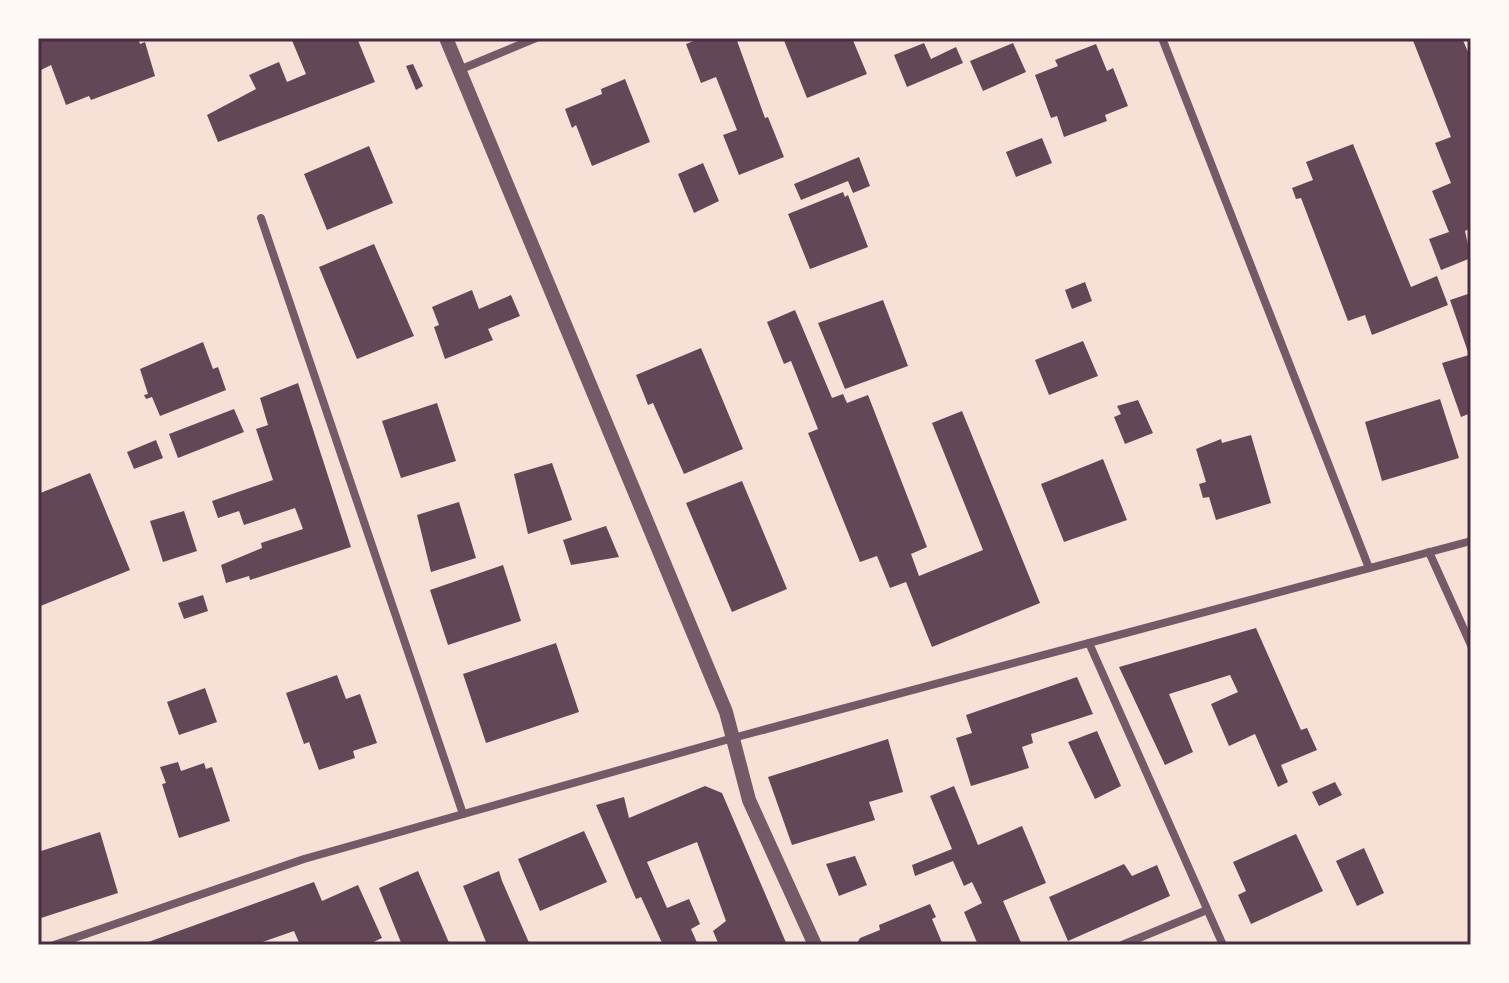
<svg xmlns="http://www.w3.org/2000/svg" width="1509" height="983" font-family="'Roboto Condensed',sans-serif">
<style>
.building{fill:#644757}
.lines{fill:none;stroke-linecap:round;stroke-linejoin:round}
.minor{stroke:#755966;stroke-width:8}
.tertiary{stroke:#755966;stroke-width:14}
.neatline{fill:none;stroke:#4a2c40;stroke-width:3}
</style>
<rect width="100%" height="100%" fill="#f7e1d7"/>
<g class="building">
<polygon points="38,38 138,38 140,44 145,42 155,76 91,100 89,96 66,105 51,65 41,70 38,64"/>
<polygon points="291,38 357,38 375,82 218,142 207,115 256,89 249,75 279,62 287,82 306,74"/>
<polygon points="701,38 736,38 765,118 768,117 784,157 739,175 723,135 737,130 716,77 701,83 686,44"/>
<polygon points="783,38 852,38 867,74 807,98"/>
<polygon points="1412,38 1462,38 1471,59 1471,228 1465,231 1471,258 1441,270 1429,239 1449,232 1432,191 1451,183 1435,143 1451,137"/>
<polygon points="924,43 931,59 956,47 963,63 907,87 894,55"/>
<polygon points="1013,43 1026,72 983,91 970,61"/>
<polygon points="1096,44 1107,71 1113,68 1128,106 1105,115 1107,121 1064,137 1057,116 1051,118 1035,75 1058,66 1055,60"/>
<polygon points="413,64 423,86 416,90 406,66"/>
<polygon points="625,79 650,142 592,166 576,125 572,128 565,109 602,94 601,89"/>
<polygon points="1042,138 1052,163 1016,177 1006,152"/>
<polygon points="1353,144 1411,287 1437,276 1448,305 1372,335 1365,315 1348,321 1301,198 1296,199 1292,188 1313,180 1306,162"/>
<polygon points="369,146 393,203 327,230 304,174"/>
<polygon points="859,157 870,186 853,193 848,181 801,200 794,184"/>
<polygon points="703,163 719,201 694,213 678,174"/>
<polygon points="843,192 845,197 848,195 868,247 810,269 788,214"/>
<polygon points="374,244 414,336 357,359 319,267"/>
<polygon points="1085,282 1092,301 1072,309 1065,290"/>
<polygon points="472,290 479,309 511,295 520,316 488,329 493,340 445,359 434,327 439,325 432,307"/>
<polygon points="1471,293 1471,413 1461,417 1442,363 1469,355 1450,300"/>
<polygon points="883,300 908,366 845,389 818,323"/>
<polygon points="795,310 832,398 843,394 847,403 868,395 927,547 911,554 919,576 983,550 932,423 962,411 1040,603 932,647 906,582 890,588 877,556 860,562 808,433 818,429 791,361 784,364 767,322"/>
<polygon points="1083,341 1098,376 1049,395 1035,360"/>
<polygon points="203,342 213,369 218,367 226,390 160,416 152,397 146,399 144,395 148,394 140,369"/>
<polygon points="701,348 743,449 684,474 653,403 648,405 636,375"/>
<polygon points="298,383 351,547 250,580 249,576 226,583 221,565 262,548 261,543 303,529 295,508 244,525 239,511 218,518 212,501 273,480 256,429 268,425 260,398"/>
<polygon points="1440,399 1459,458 1382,481 1365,422"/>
<polygon points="1138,400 1153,433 1125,444 1114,417 1121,414 1117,406"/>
<polygon points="437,403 456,461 401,478 382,421"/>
<polygon points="234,409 244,432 178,458 169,434"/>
<polygon points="1251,435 1271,503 1216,520 1209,497 1203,498 1199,484 1206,482 1196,449 1221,439 1222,443"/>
<polygon points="156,440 163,458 134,469 127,452"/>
<polygon points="1103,459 1127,520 1064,542 1041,484"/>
<polygon points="552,463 572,520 528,534 514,474"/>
<polygon points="90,473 130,570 38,607 38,494"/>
<polygon points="742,481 787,589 732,612 686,503"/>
<polygon points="459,502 476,558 431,572 417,515"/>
<polygon points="184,511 197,551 163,562 150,521"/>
<polygon points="606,526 619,557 571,565 563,540"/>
<polygon points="503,565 521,621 448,645 430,590"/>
<polygon points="203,595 208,611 184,619 178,603"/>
<polygon points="1256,628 1301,730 1307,728 1317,750 1281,765 1288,782 1278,787 1255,734 1229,746 1211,704 1238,692 1230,675 1169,694 1193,752 1165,765 1119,667"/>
<polygon points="556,643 579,712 486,743 463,674"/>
<polygon points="337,675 346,699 360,694 377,743 353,751 355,758 319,770 309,742 304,744 286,693"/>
<polygon points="1077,677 1093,714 1031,734 1033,743 1022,747 1029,768 971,786 956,738 972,733 966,715"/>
<polygon points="205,688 217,722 179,735 167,702"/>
<polygon points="1097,731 1121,786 1095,799 1068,742"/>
<polygon points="888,739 903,792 869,802 875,820 792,845 768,777"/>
<polygon points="178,762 181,771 204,763 206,769 212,767 230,821 179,838 162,784 166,783 160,767"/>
<polygon points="1335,782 1342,795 1319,806 1312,792"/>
<polygon points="705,786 722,793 787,945 719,945 713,931 726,921 697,842 647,862 667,908 689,899 700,924 691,929 698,945 663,945 641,897 636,899 596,805 624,797 629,818"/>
<polygon points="954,786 978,845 1022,826 1046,883 1003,901 1022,945 978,945 964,912 982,903 972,882 964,886 953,861 915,876 912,865 952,849 930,796"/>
<polygon points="584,831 607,882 540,911 518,859"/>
<polygon points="100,832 118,893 38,919 38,852"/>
<polygon points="1296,834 1323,891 1251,924 1238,895 1246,891 1233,862"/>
<polygon points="1364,848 1384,893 1357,906 1336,861"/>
<polygon points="855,856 867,885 839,896 826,864"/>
<polygon points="1124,864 1132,876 1157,865 1170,896 1068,941 1049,897"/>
<polygon points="418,871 450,945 402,945 379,888"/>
<polygon points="499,871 502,881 530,945 486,942 463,886"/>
<polygon points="314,882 322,901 358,885 382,938 367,945 300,945 294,931 254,945 140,945"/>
<polygon points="930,904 936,917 932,919 943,945 856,945 860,938 880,930 879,925"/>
</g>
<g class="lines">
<g class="minor">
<polyline points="1162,38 1369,568"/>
<polyline points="459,70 536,38"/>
<polyline points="261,218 463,814"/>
<polyline points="1429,552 1471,645"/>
<polyline points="1089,643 1223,945"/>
<polyline points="54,945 304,859 733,738 1471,541"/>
<polyline points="1122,945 1207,910"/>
</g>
<polyline class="tertiary" points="446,38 726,712 749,800 815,945"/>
</g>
<rect width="1509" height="983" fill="none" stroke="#fffaf5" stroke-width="80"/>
<rect x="40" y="40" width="1429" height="903" class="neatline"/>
</svg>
